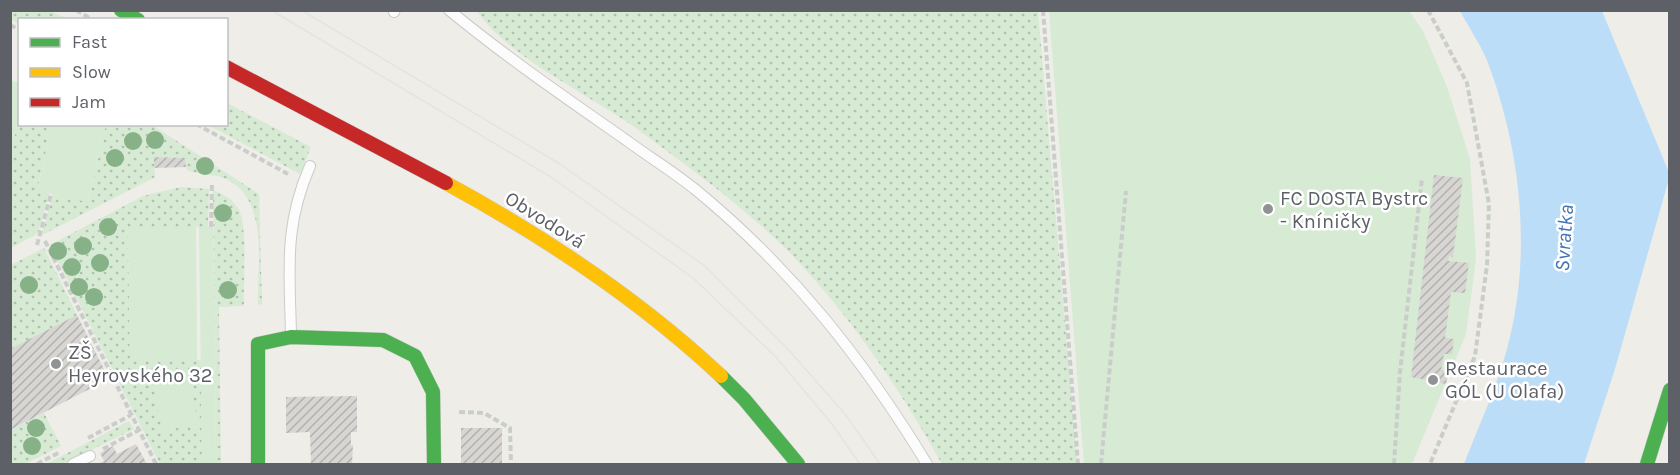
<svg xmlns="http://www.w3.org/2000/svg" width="1680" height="475" font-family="Karla,sans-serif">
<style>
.grass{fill:url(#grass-dots)}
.garden{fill:#d6ead4}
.water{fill:#bcddf8}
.building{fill:url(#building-hatch)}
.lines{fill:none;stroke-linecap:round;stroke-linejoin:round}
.lane-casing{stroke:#cbcbca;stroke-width:12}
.fast-casing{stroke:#c9cac9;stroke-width:15}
.slow-casing{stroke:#c9cac9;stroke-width:15}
.jam-casing{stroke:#c9cac9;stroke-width:15}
.path{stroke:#cacecb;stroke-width:4;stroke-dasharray:6 3;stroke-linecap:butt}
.lane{stroke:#fcfcfc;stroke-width:10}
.fast{stroke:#4caf50;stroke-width:14}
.slow{stroke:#ffc107;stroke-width:14}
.jam{stroke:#c62828;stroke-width:14}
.tram{stroke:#e4e4e4;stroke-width:1.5}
.tree{fill:#87b288}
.poi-dot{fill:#909294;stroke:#fff;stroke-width:2}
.labels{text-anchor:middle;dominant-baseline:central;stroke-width:5;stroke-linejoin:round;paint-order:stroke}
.poi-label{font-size:20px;fill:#5d6167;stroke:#fff;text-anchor:start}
.street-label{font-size:20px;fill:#5d6167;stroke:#fff}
.water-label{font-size:21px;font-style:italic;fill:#4175b4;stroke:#fff}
</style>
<defs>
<pattern id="grass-dots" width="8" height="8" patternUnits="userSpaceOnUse" patternTransform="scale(1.5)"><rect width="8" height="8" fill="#d6ead4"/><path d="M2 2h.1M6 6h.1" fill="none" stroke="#b1c1b0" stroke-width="1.8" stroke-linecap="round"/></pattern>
<pattern id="building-hatch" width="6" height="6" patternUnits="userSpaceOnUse" patternTransform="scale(1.5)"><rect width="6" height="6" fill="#d7d6d3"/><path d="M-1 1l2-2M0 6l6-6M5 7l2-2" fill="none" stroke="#b2b1af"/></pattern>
</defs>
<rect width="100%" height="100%" fill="#eeede8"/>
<g class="grass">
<polygon points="10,11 50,11 68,19 20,20 19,24 11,19"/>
<path d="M477 11H1038L1077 464H942C900 389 852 318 792 255 746 208 686 165 633 126 588 94 506 55 477 11Z"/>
<polygon points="227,103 311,147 300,174 208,125 226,124"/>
<polygon points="19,116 20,124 52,125 37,190 49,193 38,233 11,248 11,154"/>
<path d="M106 125H152L259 194 262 304 258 305C257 265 269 201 228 180 215 173 200 176 187 170L185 158 154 157 155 177 42 235 53 194 88 202Z"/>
<polygon points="181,187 209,189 208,227 128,228 130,360 201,360 202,464 160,464 50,245 143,196"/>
<path d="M213 190C224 194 234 200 239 210 248 229 243 283 244 306L219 307 221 464H216Z"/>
<polygon points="44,248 77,315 11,349 11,265"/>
<polygon points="44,413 61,446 25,464 11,464 11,430"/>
<polygon points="129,421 134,429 63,464 46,464"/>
</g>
<g class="garden">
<polygon points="1049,11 1409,11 1423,31 1447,87 1470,159 1476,259 1466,334 1412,464 1084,464"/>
<polygon points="11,80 19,83 19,116 11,154"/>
<polygon points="52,125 106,125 88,202 37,191"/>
<polygon points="128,227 196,227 197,360 130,360"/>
<polygon points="199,227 213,227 216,464 202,464"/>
<polygon points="188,367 198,424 162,431 151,373"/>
</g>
<path class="water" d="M1460 11H1602L1670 175 1615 369 1584 464H1464C1479 425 1498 385 1508 345 1532 253 1521 151 1488 63 1481 45 1469 28 1460 11Z"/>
<g class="building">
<polygon points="154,157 185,158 186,167 154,168"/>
<polygon points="1434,175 1463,178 1453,257 1449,256 1448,261 1469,263 1465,293 1451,292 1445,338 1454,339 1452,354 1444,354 1441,370 1448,370 1446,384 1411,377"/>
<polygon points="77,315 109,379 10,430 10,349"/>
<polygon points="357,396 357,432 351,432 351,446 353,445 352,464 311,464 310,432 286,433 286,397"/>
<rect x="461" y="428" width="41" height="36"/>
<polygon points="136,444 147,464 97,464 104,461 100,453 113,446 117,454"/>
</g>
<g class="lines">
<g class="lane-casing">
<g id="lane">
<path d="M449 10C506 57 566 98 626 140 649 157 674 172 696 190 792 269 863 359 927 464"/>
<polyline points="394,12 395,10"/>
<path d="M291 337C290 272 283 228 310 166"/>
<polyline points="73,464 90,456"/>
</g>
</g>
<g class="fast-casing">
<g id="fast">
<polyline points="121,10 138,20"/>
<polyline points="721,376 744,399 798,464"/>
<polyline points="258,464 258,344 291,337 383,340 415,356 433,392 434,464"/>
<polyline points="1647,464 1670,390"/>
</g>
</g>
<g class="slow-casing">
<path id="slow" d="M446 183C545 237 639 299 721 376"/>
</g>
<g class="jam-casing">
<polyline id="jam" points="226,67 446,183"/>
</g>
<g class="path">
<polyline points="76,10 93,20"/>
<polyline points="1043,10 1078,464"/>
<polyline points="1428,10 1467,83 1489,204 1487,265 1475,356 1430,464"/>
<polyline points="10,25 20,30"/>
<polyline points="196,124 288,174"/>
<polyline points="211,227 212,182"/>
<polyline points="45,241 156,464"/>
<polyline points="37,245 51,194"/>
<polyline points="459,412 484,413 510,428 511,464"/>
<polyline points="88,438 131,415"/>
<polyline points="103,449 139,430"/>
<polyline points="37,464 60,452"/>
<polyline points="1101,464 1126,191"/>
<polyline points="1394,464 1400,372 1422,178"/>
</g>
<use href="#lane" class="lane"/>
<use href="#fast" class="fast"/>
<use href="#slow" class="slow"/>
<use href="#jam" class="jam"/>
<g class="tram">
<polyline points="271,10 551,177 693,278 775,356 832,424 860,464"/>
<polyline points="301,10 560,164 705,266 786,347 845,414 880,464"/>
</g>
</g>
<g class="tree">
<circle cx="155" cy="140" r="9"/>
<circle cx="133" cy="141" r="9"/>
<circle cx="115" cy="158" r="9"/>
<circle cx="205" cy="166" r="9"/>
<circle cx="223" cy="213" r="9"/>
<circle cx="108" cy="227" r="9"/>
<circle cx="83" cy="246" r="9"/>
<circle cx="58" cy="251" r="9"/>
<circle cx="100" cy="263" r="9"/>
<circle cx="72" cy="267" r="9"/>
<circle cx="29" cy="285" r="9"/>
<circle cx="79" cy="287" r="9"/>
<circle cx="228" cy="290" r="9"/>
<circle cx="94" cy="297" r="9"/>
<circle cx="36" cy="428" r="9"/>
<circle cx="32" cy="446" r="9"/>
</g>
<g class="poi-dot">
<circle cx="1268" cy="209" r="6"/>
<circle cx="56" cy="364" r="6"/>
<circle cx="1433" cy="380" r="6"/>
</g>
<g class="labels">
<g class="poi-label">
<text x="1280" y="198">FC DOSTA Bystrc<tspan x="1280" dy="23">- Kníničky</tspan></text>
<text x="68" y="352">ZŠ<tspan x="68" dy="23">Heyrovského 32</tspan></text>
<text x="1445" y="368">Restaurace<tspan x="1445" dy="23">GÓL (U Olafa)</tspan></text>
</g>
<g class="street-label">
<text transform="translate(545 220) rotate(32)">Obvodová</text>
</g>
<g class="water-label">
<text transform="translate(1564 238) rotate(-86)">Svratka</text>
</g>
</g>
<rect width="1680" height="475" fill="none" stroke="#5d6167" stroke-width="24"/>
<rect x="18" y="18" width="210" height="108" fill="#ffffff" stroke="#bec0c2" stroke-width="1.5"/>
<rect x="30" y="38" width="30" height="9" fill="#4caf50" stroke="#bec0c2" stroke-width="1.5"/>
<text x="72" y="48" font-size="18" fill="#5d6167">Fast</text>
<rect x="30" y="68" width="30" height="9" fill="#ffc107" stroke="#bec0c2" stroke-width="1.5"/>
<text x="72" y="78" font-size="18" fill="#5d6167">Slow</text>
<rect x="30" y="98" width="30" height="9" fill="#c62828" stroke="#bec0c2" stroke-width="1.5"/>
<text x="72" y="108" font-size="18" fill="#5d6167">Jam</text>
</svg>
